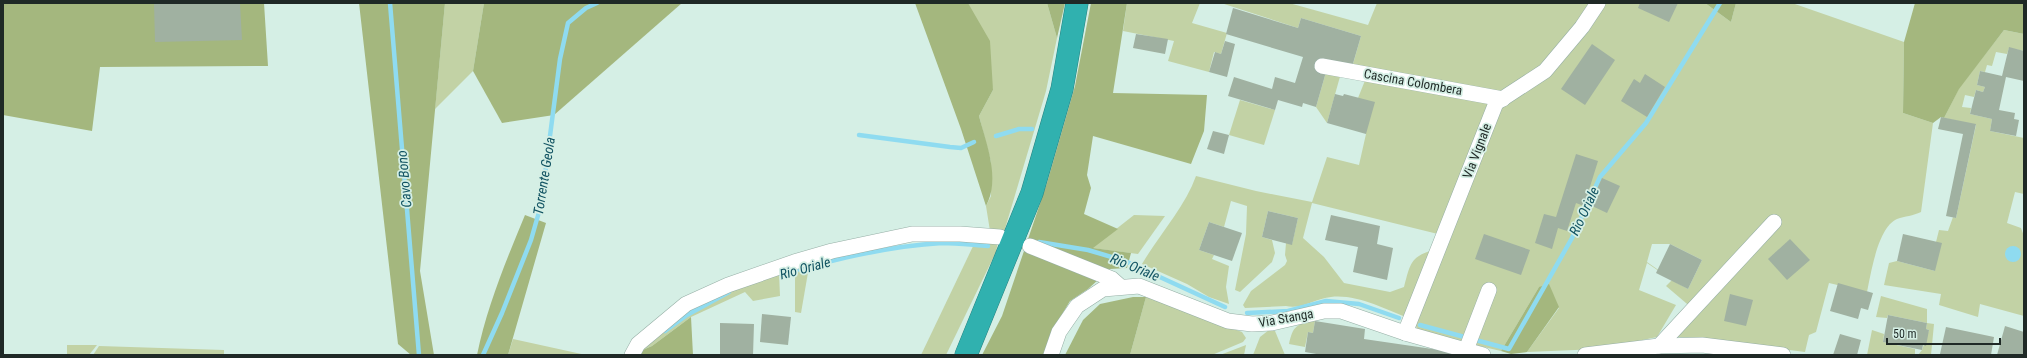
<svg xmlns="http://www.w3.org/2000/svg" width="2027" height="358" font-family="'Roboto Condensed',sans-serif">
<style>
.green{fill:#c2d2a5;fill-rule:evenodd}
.forest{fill:#a4b77e}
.water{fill:#8fdbf0}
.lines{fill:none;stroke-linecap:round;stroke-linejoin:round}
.stream{stroke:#8fdbf0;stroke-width:4.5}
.building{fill:#a0b1a1}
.minor-casing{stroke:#96afa6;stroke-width:16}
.highway-casing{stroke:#2a817f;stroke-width:23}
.minor{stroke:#fff;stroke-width:15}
.highway{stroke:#30b1af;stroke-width:22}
.labels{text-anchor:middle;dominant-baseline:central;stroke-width:3.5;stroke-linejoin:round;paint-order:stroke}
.street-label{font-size:13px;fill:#1f2926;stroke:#d5efe5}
.water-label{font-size:14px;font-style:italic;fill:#115362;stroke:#d5efe5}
</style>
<rect width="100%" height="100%" fill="#d5efe5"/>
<g class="green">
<polygon points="445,3 484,3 473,71 435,109"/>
<polygon points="968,3 1047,3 1057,38 1046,91 1004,232 990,231 986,206 991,196 991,162 979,116 993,90"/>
<polygon points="1127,3 1200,3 1192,23 1227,33 1221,54 1214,52 1209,72 1168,61 1174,41 1123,31"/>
<polygon points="1221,3 1289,3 1368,25 1377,3 1589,3 1557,51 1539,68 1501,93 1353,64 1361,36 1301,18 1298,28"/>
<path d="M1606 3H1705L1731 22 1736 3H1792L1904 42 1903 113 1933 123 1921 212C1913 216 1905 216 1897 219 1878 227 1871 273 1867 292L1829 283 1816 332 1809 335 1805 352 1699 338 1675 337 1693 309 1666 286 1672 280 1647 263 1639 290 1676 305 1657 337 1599 349 1527 352 1559 308 1539 287 1501 351 1418 332 1415 323 1499 108 1577 39ZM1652 244H1670L1702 260 1688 289 1677 283 1647 262Z"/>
<polygon points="2004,30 2024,34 2024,51 2009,48 2007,54 1996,52 1992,66 1987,65 1985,72 1980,71 1977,85 1985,87 1983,92 1976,90 1974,97 1965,95 1962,107 1971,108 1970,114 1992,119 1990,131 2024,138 2024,194 2015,192 2007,223 2021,228 2024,236 2024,316 1980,304 1978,317 1939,305 1941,294 1884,285 1889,263 1897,261 1935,271 1936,242 1939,230 1948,231 1953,217 1956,218 1976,125 1944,118 1959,88"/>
<polygon points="1326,72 1341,73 1327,123 1316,107"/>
<path d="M1366 78 1489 100 1442 235 1312 203 1303 238 1324 257 1344 283 1390 292 1404 287C1410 265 1410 256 1434 250L1408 318C1384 309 1357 294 1331 297 1316 298 1301 310 1286 306L1245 308 1243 305 1251 291 1285 265 1287 261 1285 255 1286 243 1292 244 1298 218 1268 211 1262 237 1272 240 1275 253 1272 262 1240 292 1235 290 1246 234 1247 206 1231 201 1224 227 1209 222 1199 250 1214 255 1212 259 1229 266 1226 287 1229 304 1209 297 1187 284 1142 264C1159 235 1185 207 1196 176L1256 191 1312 202 1327 157 1359 165 1366 134 1358 98Z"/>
<polygon points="1240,100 1275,110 1264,145 1229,135"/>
<polygon points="1134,215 1165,216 1138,254 1092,248"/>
<polygon points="976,240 998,241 996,252 946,355 921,355"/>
<polygon points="810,261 801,313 795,312 795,266"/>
<polygon points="779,272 780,296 753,301 745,292 691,317 652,346 631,355 687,311 713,296"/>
<polygon points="1881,296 1927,309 1927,323 1934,324 1931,355 1918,355 1922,350 1929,330 1926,329 1927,323 1888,315 1887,318 1876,317"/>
<polygon points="1146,297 1242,332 1246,338 1243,342 1212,355 1130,355"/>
<path d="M1315 321 1313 333 1308 332 1305 347 1289 344C1293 326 1296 324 1315 321Z"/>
<polygon points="1269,330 1275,331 1285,355 1253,355 1260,337"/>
<polygon points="1872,330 1884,334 1883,342 1915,349 1915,355 1867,355"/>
<polygon points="513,339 586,355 508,355"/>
<polygon points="67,345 97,345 89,355 67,355"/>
<polygon points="1246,345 1244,355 1220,355"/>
<polygon points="99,346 224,350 224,355 93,355"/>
</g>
<g class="forest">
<polygon points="3,3 264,3 268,66 100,67 92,131 3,115"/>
<polygon points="359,3 445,3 420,271 434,355 411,355 398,344"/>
<polygon points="484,3 682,3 554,115 502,123 473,71"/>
<path d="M915 3H968L990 41 993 90 979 116C986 143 1001 179 986 206L961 129Z"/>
<polygon points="1047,3 1065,3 1057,38"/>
<polygon points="1091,3 1127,3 1113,93 1207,95 1204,131 1191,164 1093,136 1087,175 1091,188 1084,214 1118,229 1093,248 1131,253 1127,268 1110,269 1088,289 1070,301 1058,321 1047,355 982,355 1002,316 1047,183 1075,86"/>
<polygon points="1705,3 1736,3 1731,22"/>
<polygon points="1915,3 2024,3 2024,34 2004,30 1959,89 1944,118 1941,117 1933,123 1903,113 1904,42"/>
<path d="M525 215 546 223 508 355H477C487 306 506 261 525 215Z"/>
<polygon points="1549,284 1559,307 1527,352 1511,354 1501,351 1539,287"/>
<polygon points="1133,297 1146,297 1130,355 1065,355 1083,320 1100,304"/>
<polygon points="691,317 693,355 631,355 652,346"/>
</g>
<circle class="water" cx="2013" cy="254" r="8"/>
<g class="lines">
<g class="stream">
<polyline points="390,3 419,355"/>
<polyline points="859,135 950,147 961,148 974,142"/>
<polyline points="996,136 1019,129 1032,129"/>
<polyline points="1039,242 1088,250 1125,261 1225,307"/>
<path d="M781 274C834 260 887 246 942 243 957 243 973 245 988 246"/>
<polyline points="1247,313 1288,311 1326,301 1359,304 1399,318"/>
<polyline points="1420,325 1509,349 1572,238 1600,177 1646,123 1720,3"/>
<polyline points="665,331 687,315 729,292"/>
<polyline points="483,355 502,313 531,240 541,205 560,59 568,23 586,8 597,3"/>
</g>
</g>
<g class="building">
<polygon points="154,3 240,3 242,40 155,42"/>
<polygon points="1640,3 1678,3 1669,22 1638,8"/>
<polygon points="1233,8 1298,28 1301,18 1361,36 1352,67 1320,58 1316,69 1326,72 1316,107 1303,103 1302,107 1278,100 1275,110 1228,96 1234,77 1272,89 1275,77 1295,83 1303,57 1226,34"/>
<polygon points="1136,34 1168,39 1165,54 1133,48"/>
<polygon points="1225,41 1235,44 1227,77 1209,72 1215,52 1221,54"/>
<polygon points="1592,44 1615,60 1585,105 1561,89"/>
<polygon points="2009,47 2024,51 2024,81 2006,77 1999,110 2015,113 2014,119 2019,120 2016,136 1990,131 1992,119 1970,114 1976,90 1983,92 1985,87 1977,85 1980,71 2002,76"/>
<polygon points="1645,74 1665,87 1647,117 1621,101 1634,79 1640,83"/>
<polygon points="1335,94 1343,96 1344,94 1375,102 1366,134 1327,123"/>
<polygon points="1941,117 1976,124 1956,218 1946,216 1963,134 1938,129"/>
<polygon points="1213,131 1229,135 1224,154 1207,149"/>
<polygon points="1576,154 1598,161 1584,206 1576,203 1567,231 1558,228 1552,249 1535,243 1544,214 1556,217"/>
<polygon points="1602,178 1620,186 1607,213 1590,205"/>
<polygon points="1268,211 1298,218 1292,245 1262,237"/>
<polygon points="1331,215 1380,226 1377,244 1393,248 1387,280 1353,272 1358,247 1325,240"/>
<polygon points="1209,222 1242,233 1232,261 1199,250"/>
<polygon points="1484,234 1530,250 1521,275 1475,259"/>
<polygon points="1903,234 1942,243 1935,271 1897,261"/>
<polygon points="1790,239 1810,260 1787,280 1768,259"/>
<polygon points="1670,244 1702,260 1688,289 1656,273"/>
<polygon points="1838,283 1873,293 1868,310 1861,308 1858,319 1830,311"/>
<polygon points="1730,294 1753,300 1746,326 1724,321"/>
<polygon points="762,314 791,317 788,345 760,342"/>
<polygon points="1888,315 1927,323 1926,329 1929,330 1926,346 1923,345 1922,350 1883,342"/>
<polygon points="1315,321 1365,329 1364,339 1453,352 1453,355 1322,355 1305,352 1308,332 1313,333"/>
<polygon points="720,323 754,324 753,355 720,354"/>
<polygon points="2005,326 2024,332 2024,355 1997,355"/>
<polygon points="1946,327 1994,337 1991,355 1940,354"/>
<polygon points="1840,334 1861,340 1857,355 1833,355"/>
</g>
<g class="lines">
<g class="minor-casing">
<g id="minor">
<polyline points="1322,66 1503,99"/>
<polyline points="1030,246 1112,279 1121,287"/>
<polyline points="1405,333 1496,103 1545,71 1582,27 1598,3"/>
<polyline points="1659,346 1774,222"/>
<polyline points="1466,350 1489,290"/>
<polyline points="632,355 638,344 686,304 728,285 794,262 832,251 912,234 960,234 1000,237"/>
<polyline points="1051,355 1059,332 1077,306 1103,289 1139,286 1228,321 1252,324 1272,323 1324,311 1341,311 1405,333 1483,355"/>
<polyline points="1585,355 1659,346 1702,345 1783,355"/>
</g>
</g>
<g class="highway-casing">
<polyline id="highway" points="966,355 1032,193 1062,89 1077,3"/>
</g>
<use href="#minor" class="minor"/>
<use href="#highway" class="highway"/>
</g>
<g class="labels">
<g class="street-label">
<text transform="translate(1413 82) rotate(10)">Cascina Colombera</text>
<text transform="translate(1477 151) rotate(-69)">Via Vignale</text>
<text transform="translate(1286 318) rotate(-10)">Via Stanga</text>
</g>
<g class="water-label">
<text transform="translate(544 176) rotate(-81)">Torrente Geola</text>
<text transform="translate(404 179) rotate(-95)">Cavo Bono</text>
<text transform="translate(1584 211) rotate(-65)">Rio Oriale</text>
<text transform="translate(1135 267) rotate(22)">Rio Oriale</text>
<text transform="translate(805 268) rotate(-15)">Rio Oriale</text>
</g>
</g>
<rect width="2027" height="358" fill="none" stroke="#1f2926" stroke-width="8"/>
<path d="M1887 338v6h113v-6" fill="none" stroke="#1f2926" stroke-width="2"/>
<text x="1893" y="338" font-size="12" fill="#1f2926" stroke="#d5efe5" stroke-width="3" paint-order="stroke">50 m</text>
</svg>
